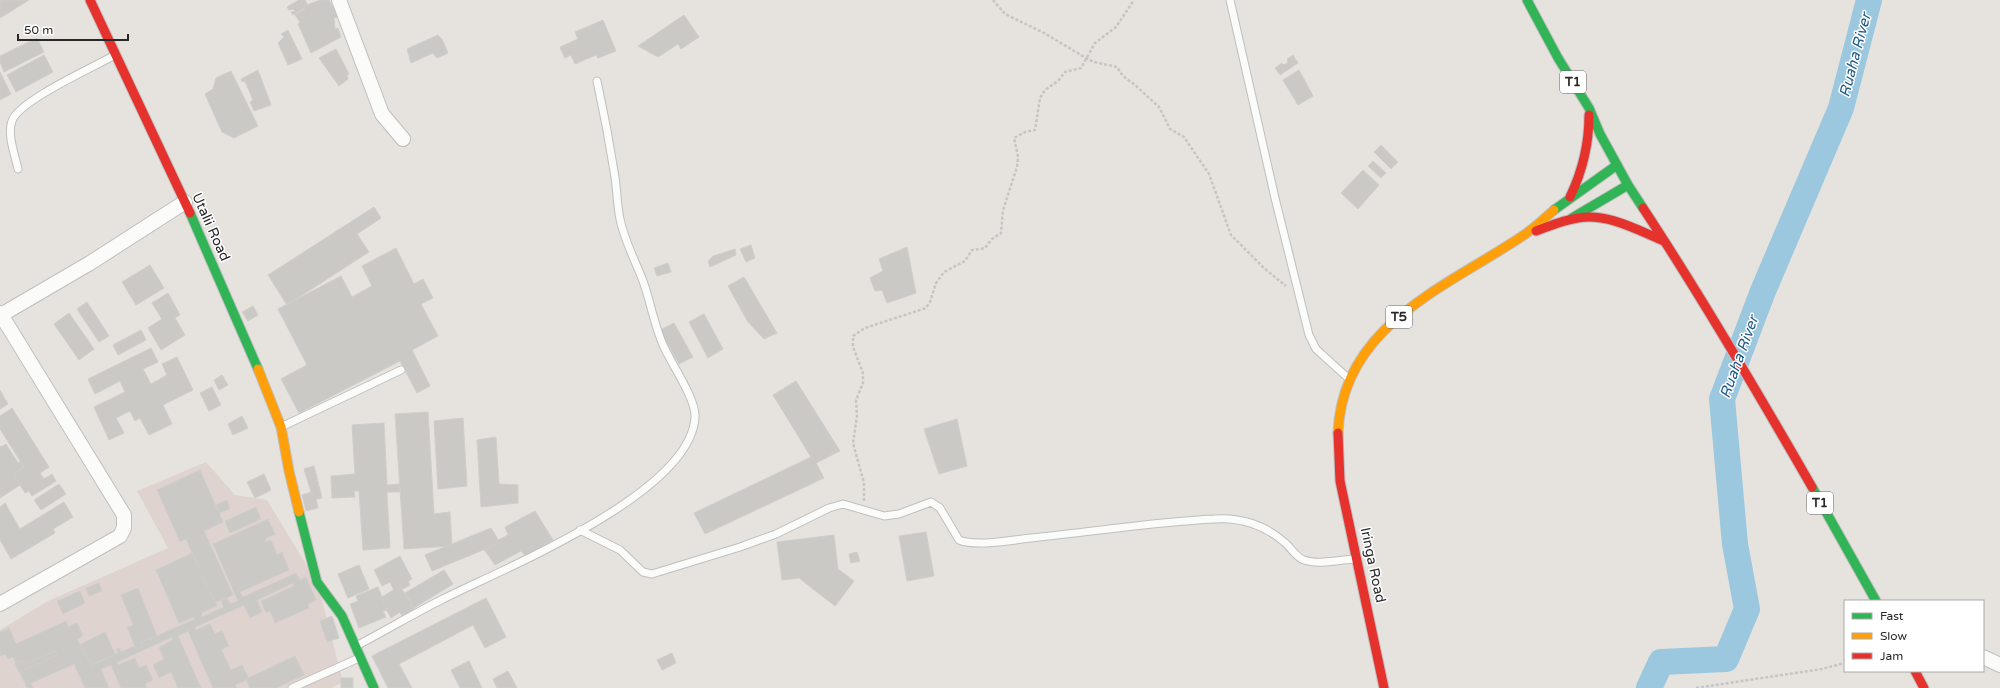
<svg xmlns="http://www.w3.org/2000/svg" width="2000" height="688" font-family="'Varela Round',sans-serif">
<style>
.medical{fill:#dfd3d0}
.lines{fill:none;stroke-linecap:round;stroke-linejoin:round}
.river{stroke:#9bc8de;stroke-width:26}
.building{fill:#cbc9c5;stroke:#d0ceca}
.lane-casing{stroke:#c0bfbf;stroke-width:9}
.street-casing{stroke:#c0bfbf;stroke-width:16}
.fast-casing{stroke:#c0bfbf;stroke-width:11}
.slow-casing{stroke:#c0bfbf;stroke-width:11}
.jam-casing{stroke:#c0bfbf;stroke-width:11}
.path{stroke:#c6c5c5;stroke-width:2.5;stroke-dasharray:3 2;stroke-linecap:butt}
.lane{stroke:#fbfbfa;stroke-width:7}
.street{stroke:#fbfbfa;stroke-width:14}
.fast{stroke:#30b455;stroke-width:9}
.slow{stroke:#ff9f0a;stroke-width:9}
.jam{stroke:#e5322d;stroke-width:9}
.labels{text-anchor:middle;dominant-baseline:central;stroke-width:3;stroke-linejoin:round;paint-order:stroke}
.shield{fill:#fff;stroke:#686868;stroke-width:1}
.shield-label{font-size:13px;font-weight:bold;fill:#282828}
.street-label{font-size:14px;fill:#282828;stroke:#fff}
.water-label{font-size:15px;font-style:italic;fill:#1e5a86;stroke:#fff}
</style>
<rect width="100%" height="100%" fill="#e6e3de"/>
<polygon class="medical" points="206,462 235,495 267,500 318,584 343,682 331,688 0,688 0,630 48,601 168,548 137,491"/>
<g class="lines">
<polyline class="river" points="1649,688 1661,662 1726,659 1747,609 1735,544 1722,399 1763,291 1841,108 1869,0"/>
</g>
<g class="building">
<polygon points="0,0 29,0 0,18"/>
<polygon points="299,0 305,0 308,6 293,15 291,12 295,11 293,9 289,10 287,7"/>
<polygon points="320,0 329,0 338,17 334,18 335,29 338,28 341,37 311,53 298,24 300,22 295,15 305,9 304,6"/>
<polygon points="684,15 699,37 681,49 678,44 658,57 638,46"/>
<polygon points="603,20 616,51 598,58 596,55 575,64 571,55 565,58 560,47 578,39 575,32"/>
<polygon points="288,30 302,59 288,65 278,43 284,37 281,34"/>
<polygon points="438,35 442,39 448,53 437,58 433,53 411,63 407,49"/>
<polygon points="37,38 44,52 4,72 0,62 0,56"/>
<polygon points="336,49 349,74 347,75 348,79 339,86 319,58"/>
<polygon points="44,55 53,72 16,92 7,75"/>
<polygon points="1293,55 1298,63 1280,75 1275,68 1282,63 1284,65 1288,62 1287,59"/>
<polygon points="258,70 271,105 254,111 250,102 253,100 245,81 242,82 241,79"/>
<polygon points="1299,70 1313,96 1298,105 1283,80"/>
<polygon points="231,71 258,126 234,138 222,132 205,94 213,89 216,78"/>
<polygon points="0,72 11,94 0,100"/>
<polygon points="1381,145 1398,162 1391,169 1374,152"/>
<polygon points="1373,161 1386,173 1381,178 1368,166"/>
<polygon points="1363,170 1379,185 1358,209 1341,193"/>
<polygon points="374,207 381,218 357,234 369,252 287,305 268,275"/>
<polygon points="751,245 755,258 746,262 740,249"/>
<polygon points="907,247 916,293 887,303 882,290 875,291 870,278 883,271 879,259"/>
<polygon points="396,248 414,284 423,279 433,298 421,304 438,336 412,350 430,386 417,393 400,361 299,413 281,379 307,365 278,309 341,276 352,297 372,286 362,266"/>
<polygon points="735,249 736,255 710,267 708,261 713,256"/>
<polygon points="668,263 671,272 657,276 654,268"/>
<polygon points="150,265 164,288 136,305 122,282"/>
<polygon points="744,277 777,333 764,339 748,322 728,286"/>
<polygon points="168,293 180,315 175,318 185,335 161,350 148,328 162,319 152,303"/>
<polygon points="87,302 109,336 99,342 77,309"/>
<polygon points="253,306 258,315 248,321 242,312"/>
<polygon points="69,313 94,349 79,360 54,324"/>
<polygon points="704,314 723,349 708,358 689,322"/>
<polygon points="674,323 693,357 679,364 660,330"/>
<polygon points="141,330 146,340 118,355 113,345"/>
<polygon points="151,348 158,362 143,369 151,384 167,375 162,364 177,357 193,390 163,405 172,424 149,435 140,418 135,421 130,411 116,418 124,433 109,440 94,407 125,392 120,381 95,394 88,379"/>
<polygon points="222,375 228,385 219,390 214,380"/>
<polygon points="796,381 840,451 816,463 824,478 705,534 694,513 811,457 773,395"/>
<polygon points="212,387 221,405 209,411 200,393"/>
<polygon points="0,390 8,404 0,409"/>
<polygon points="12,408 49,467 40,473 44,479 52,474 56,481 32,496 29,491 25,493 13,474 24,467 0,429 0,416"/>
<polygon points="428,412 434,514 450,512 452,546 404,549 395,414"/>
<polygon points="242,416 248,428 233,435 228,424"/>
<polygon points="463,418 467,486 438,489 434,421"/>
<polygon points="957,419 967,466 939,474 924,429"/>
<polygon points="384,423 387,485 400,484 400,492 387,492 390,548 363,550 359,491 354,491 355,497 332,498 331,476 355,474 352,425"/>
<polygon points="496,437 499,484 518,485 518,503 481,507 477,440"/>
<polygon points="6,444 18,463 20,461 24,467 13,474 20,485 0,498 0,446 1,447"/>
<polygon points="314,466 322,498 316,499 318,508 306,511 302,495 311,492 304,469"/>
<polygon points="200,470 223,522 204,531 233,595 214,603 186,539 180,542 157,490"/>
<polygon points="264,474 271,490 255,498 247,482"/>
<polygon points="59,484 66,494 41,510 34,500"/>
<polygon points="227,500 230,509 219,513 216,505"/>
<polygon points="64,502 73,517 53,529 55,533 11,559 0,540 0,507 5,503 20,529"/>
<polygon points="256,507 261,519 230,533 225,521"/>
<polygon points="535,511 553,540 526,556 521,551 495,565 483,548 508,535 505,527"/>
<polygon points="268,519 275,534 265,539 266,542 271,540 277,555 282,552 289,570 240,592 243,597 296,573 300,580 306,577 316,600 308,604 309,608 275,623 270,611 266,613 261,601 294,586 293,583 257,600 262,612 250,618 244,605 195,627 196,630 210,624 215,634 222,631 229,646 221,649 231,670 242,665 249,679 235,685 237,688 213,688 188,631 178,636 201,688 178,688 171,672 159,678 153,665 164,659 159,647 173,640 172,637 117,662 118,665 135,658 139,668 146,665 153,680 145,684 147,688 121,688 111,665 101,669 109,688 85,688 74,664 31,683 33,688 27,688 13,657 8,659 5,654 0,656 0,632 9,628 16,644 66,621 68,627 77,623 83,636 77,639 80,645 88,642 97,663 105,659 103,655 108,653 110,656 118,653 116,649 119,648 121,652 195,619 194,617 179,623 156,570 192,553 217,606 201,613 202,617 224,607 221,600 227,598 230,604 238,601 213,544"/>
<polygon points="491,528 500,543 432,571 425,555"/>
<polygon points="926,532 934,576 907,581 899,536"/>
<polygon points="834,535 838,569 854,581 835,606 799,578 782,580 777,542"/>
<polygon points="857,552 860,561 851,563 849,554"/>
<polygon points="400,556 412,579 408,581 410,585 395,593 390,582 382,586 374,570"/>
<polygon points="359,565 369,589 348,598 338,574"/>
<polygon points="444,570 453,584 414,608 405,593"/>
<polygon points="99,583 102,591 89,596 86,588"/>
<polygon points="400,586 414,609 402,616 400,612 391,618 380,598"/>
<polygon points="378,587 387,610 383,611 386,617 359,628 350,604 358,601 356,596"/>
<polygon points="138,588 157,636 141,642 143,647 136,649 127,627 133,625 121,595"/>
<polygon points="80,591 85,603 63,614 57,601"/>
<polygon points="486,598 506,637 485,648 473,625 399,664 412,688 388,688 372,656"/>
<polygon points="332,616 339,638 327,642 320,621"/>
<polygon points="105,632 115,654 91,665 81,644"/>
<polygon points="55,651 57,655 19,672 15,663 21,661 23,665"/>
<polygon points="672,653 676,663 662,670 657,660"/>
<polygon points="295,656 304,675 276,688 250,688 246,679"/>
<polygon points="469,661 482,688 460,688 451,670"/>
<polygon points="508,671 517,688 497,688 493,679"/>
<rect x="341" y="678" width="12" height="10"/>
</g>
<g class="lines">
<g class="lane-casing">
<g id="lane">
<polyline points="1230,0 1275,198 1309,335 1316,349 1348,378"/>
<path d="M18 169C15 155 7 135 12 121 18 101 94 67 115 55"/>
<polyline points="281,427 401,370"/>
<path d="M580 530 620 550 643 572 652 574 740 547 776 534 829 508 843 504 884 516 899 514 931 502 940 508 959 540C976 547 1012 540 1031 538 1092 532 1153 522 1214 519 1240 517 1265 525 1284 542 1291 547 1295 557 1304 560 1318 565 1340 560 1355 559"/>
<path d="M356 646C385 631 413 614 441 600 502 569 691 494 695 417 696 399 672 365 664 347 654 326 651 303 643 281 635 260 624 240 620 219 617 205 617 191 615 177 610 145 604 113 597 81"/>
<polyline points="292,688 359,658"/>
</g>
</g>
<g class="street-casing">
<g id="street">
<polyline points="339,0 382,114 403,139"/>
<polyline points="0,313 124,515 124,528 120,536 0,604"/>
<polyline points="1,315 90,263 185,202"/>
<polyline points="1983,657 2000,665"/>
</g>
</g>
<g class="fast-casing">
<g id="fast">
<polyline points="1527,0 1558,58 1589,108 1600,134 1628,185 1643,208"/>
<polyline points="1554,210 1617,165"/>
<polyline points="190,213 258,369"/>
<polyline points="1572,218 1628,185"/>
<polyline points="1812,487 1876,601"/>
<polyline points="299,512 317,582 342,616 374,688"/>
</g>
</g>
<g class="slow-casing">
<g id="slow">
<polyline points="258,369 281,427 289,471 299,512"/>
<path d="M1338 433C1342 325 1447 287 1524 235 1534 228 1544 219 1554 210"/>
</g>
</g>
<g class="jam-casing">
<g id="jam">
<polyline points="90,0 190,213"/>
<path d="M1570 197C1583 170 1589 145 1589 115"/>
<path d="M1643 208C1703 299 1758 393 1812 487"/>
<path d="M1536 231C1550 226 1563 220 1578 218 1608 213 1637 230 1664 241"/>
<polyline points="1338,433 1340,481 1384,688"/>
<polyline points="1915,671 1924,688"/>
</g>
</g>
<g class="path">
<polyline points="993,0 1005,14 1044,33 1086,58 1094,62 1117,67 1123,76 1135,85 1159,107 1170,129 1184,137 1209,174 1231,235 1265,269 1286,286"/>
<polyline points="864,501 864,483 853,443 857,416 856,400 863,383 863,373 853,347 853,336 865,328 926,308 930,302 936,283 944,272 965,261 972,250 985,248 992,239 1001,233 1003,210 1017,167 1018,157 1014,138 1025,132 1035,130 1040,98 1045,90 1058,81 1065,72 1081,68 1095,43 1116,27 1134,0"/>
<polyline points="1696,688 1822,669 1845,663"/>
</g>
<use href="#lane" class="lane"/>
<use href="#street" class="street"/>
<use href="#fast" class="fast"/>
<use href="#slow" class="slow"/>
<use href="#jam" class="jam"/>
</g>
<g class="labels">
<g class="shield">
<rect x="1560" y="71" width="26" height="22" rx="3"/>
<rect x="1386" y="306" width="26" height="22" rx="3"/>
<rect x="1807" y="492" width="26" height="22" rx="3"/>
</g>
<g class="shield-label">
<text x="1573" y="82">T1</text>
<text x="1399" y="317">T5</text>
<text x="1820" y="503">T1</text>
</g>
<g class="street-label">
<text transform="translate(211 227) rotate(66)">Utalii Road</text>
<text transform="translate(1373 565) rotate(78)">Iringa Road</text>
</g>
<g class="water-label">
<text transform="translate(1855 55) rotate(-75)">Ruaha River</text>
<text transform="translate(1739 357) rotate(-70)">Ruaha River</text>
</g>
</g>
<rect x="1844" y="600" width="140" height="72" fill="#ffffff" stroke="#a9a9a9"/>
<rect x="1852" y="613" width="20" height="6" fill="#30b455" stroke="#a9a9a9"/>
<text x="1880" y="620" font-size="12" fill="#282828">Fast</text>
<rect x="1852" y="633" width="20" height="6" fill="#ff9f0a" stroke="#a9a9a9"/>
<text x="1880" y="640" font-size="12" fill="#282828">Slow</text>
<rect x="1852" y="653" width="20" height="6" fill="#e5322d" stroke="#a9a9a9"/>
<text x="1880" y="660" font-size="12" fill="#282828">Jam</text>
<path d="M18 34v6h110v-6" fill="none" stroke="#282828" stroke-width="2"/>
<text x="24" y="34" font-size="12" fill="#282828" stroke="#ffffff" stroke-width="3" paint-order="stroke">50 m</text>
</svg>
